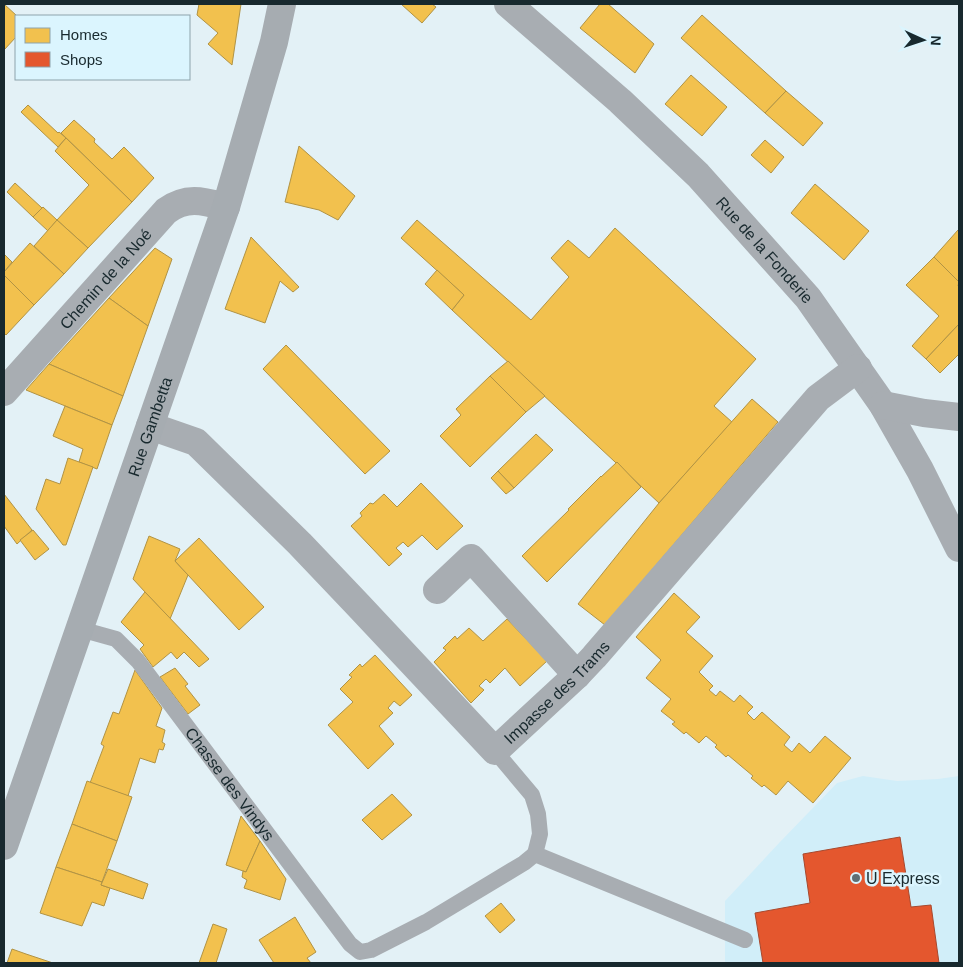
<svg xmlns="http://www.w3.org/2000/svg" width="963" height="967" font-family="Helvetica,sans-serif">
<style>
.built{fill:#d1eef9}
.homes{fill:#f2c14e;stroke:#b19344}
.shops{fill:#e4572e;stroke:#a7492e}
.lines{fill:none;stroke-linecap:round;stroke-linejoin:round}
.lane{stroke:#a8adb2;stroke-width:16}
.street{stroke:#a8adb2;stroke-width:28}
.secondary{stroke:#a6acb1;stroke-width:28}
.poi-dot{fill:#5f6f74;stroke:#dbf5fe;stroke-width:2}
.labels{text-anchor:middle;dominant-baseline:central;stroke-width:5;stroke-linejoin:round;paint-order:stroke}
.street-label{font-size:16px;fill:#18292e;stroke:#dbf5fe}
.poi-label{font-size:16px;fill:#18292e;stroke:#dbf5fe;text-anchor:start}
</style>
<rect width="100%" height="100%" fill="#e3f1f6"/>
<polygon class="built" points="863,776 897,781 938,779 959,776 959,963 725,963 725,901 780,842 837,783"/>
<g class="homes">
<polygon points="4,4 17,16 16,16 16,37 4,50"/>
<polygon points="199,4 241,4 232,65 208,44 218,33 197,15"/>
<polygon points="401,4 432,4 436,7 422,23"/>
<polygon points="600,4 608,4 654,44 635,73 580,28"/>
<polygon points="702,15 786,91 765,113 681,38"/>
<polygon points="691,75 727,107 702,136 665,104"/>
<polygon points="786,91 823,123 803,146 765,113"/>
<polygon points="28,105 58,133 59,132 66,138 58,147 21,112"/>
<polygon points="74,120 95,139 94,142 112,159 124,147 154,178 132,202 61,133"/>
<polygon points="66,138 132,202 88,248 57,220 89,185 55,151"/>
<polygon points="765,140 784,157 771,173 751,155"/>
<polygon points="299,146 355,196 338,220 319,210 285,202"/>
<polygon points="15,183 42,208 33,217 7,192"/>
<polygon points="815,184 869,231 844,260 791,213"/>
<polygon points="43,207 57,220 48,231 33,217"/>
<polygon points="57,220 88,248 64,274 34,246"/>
<polygon points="417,220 531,320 569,277 551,258 568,240 589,258 615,228 756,359 714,406 732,422 659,503 452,310 464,295 401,238"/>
<polygon points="958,230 959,231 959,282 934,257"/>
<polygon points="251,237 299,287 293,292 280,281 265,323 225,309"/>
<polygon points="30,243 64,274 34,305 4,275 4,272"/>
<polygon points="155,248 172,259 148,326 109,298"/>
<polygon points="4,254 12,262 4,272"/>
<polygon points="934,257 959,282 958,286 959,287 959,324 926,359 912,346 939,316 906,285"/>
<polygon points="437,270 464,295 452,310 425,284"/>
<polygon points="4,275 34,305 6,335 4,333"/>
<polygon points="109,298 148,326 123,396 49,364"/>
<polygon points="959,324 959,354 940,373 926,359"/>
<polygon points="286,345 390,451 365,474 263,369"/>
<polygon points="508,361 545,396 526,412 490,376"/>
<polygon points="49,364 123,396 112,425 26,390"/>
<polygon points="490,376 526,412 470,467 440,436 461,415 456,409"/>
<polygon points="752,399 778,422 605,625 578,604 659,503"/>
<polygon points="65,406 112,425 97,469 79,462 83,449 53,436"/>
<polygon points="536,434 553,450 514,488 498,471"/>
<polygon points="68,458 93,467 66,545 63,545 36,509 46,479 60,484"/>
<polygon points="617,462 641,487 547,582 522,556 569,510 568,509 601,476 601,477"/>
<polygon points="498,471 514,488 506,494 491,478"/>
<polygon points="421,483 463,526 437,550 422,535 408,547 403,542 396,548 402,554 389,566 351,526 362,516 360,513 370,503 373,504 384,494 397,507"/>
<polygon points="4,494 32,530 17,544 4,526"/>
<polygon points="33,530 49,549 35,560 20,540"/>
<polygon points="149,536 180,549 175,561 188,575 170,619 133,579"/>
<polygon points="199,538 264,607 239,630 175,561"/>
<polygon points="145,592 209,659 199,667 184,652 177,659 171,652 153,667 140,649 144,645 121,622"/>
<polygon points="674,593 700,617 686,632 713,656 699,672 713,686 709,690 716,696 720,691 734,702 740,695 753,707 747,713 754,720 762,712 790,737 784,745 792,752 799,743 810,753 825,736 851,758 813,803 788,781 776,795 764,785 762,787 751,778 753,776 728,755 726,757 715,747 717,745 706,736 699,743 686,732 684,734 672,724 675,722 661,711 671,699 646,678 661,660 636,637"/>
<polygon points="507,619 547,661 520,686 505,668 490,683 486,679 479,686 484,690 471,703 434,662 446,650 443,648 455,636 457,639 469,628 483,641"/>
<polygon points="375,655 412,695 400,706 394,701 388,708 393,713 379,726 394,744 368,769 328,725 353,702 340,689 352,677 349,675 360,664 362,667"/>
<polygon points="175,668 188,684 185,686 200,705 188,714 160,677"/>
<polygon points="135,670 162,708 156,726 165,730 162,742 165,744 163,750 159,749 155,763 140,758 128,796 90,783 104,746 101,744 113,712 119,714"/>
<polygon points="87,781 132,797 117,841 72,824"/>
<polygon points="392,794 412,815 382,840 362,820"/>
<polygon points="241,816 260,841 246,872 226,865"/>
<polygon points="72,824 117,841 102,882 56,867"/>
<polygon points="260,841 286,879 280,900 244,888 247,880 242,877 243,871 246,872"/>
<polygon points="56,867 102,882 101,885 110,888 104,906 92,902 82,926 40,913"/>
<polygon points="108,869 148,884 143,899 101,885"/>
<polygon points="501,903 515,920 500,933 485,916"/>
<polygon points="295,917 316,952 307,958 311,963 274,963 259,940"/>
<polygon points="213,924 227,929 216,963 199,963"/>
<polygon points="12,949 26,954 53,963 7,963"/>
</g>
<polygon class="shops" points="900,837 911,907 931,905 939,963 763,963 755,913 810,903 803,854"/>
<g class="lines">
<g class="lane">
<path id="s1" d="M80 629 116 639 138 661 350 944 360 952 371 950 426 922 524 863 535 854"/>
<polyline points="495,751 532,795 538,814 540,834 535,854 745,940"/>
</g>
<g class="street">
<path id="s2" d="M508 4 620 101 698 175 808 298 883 405 920 470 959 548"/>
<path id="s3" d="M4 392 166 211C187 196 203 201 226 207"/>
<polyline points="883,405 924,413 959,417"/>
<path id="s4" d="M150 426 196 442 300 544 358 605 495 751 577 675 594 657 818 398 858 368"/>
<polyline points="437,590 471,558 577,675"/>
</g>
<path class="secondary" id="s5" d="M4 846 226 207 274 42 282 4"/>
</g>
<circle class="poi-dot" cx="856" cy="878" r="5"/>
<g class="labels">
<g class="street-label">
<text stroke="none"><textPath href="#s2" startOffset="356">Rue de la Fonderie</textPath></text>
<text stroke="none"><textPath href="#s3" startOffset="152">Chemin de la Noé</textPath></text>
<text stroke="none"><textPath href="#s5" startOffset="444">Rue Gambetta</textPath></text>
<text stroke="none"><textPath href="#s4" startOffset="564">Impasse des Trams</textPath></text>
<text stroke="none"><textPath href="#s1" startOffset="222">Chasse des Vindys</textPath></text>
</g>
<g class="poi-label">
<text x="866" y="878">U Express</text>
</g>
</g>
<rect width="963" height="967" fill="none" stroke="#18292e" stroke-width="10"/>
<rect x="15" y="15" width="175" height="65" fill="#dbf5fe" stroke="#8da3ab"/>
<rect x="25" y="28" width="25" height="15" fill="#f2c14e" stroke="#8da3ab"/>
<text x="60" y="40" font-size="15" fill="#18292e">Homes</text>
<rect x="25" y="52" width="25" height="15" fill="#e4572e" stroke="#8da3ab"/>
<text x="60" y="65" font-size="15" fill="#18292e">Shops</text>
<g transform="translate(923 40) rotate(93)" stroke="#dbf5fe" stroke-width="4" paint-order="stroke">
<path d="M0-4L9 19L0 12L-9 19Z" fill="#18292e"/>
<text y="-8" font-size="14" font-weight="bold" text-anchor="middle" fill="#18292e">N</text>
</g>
</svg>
